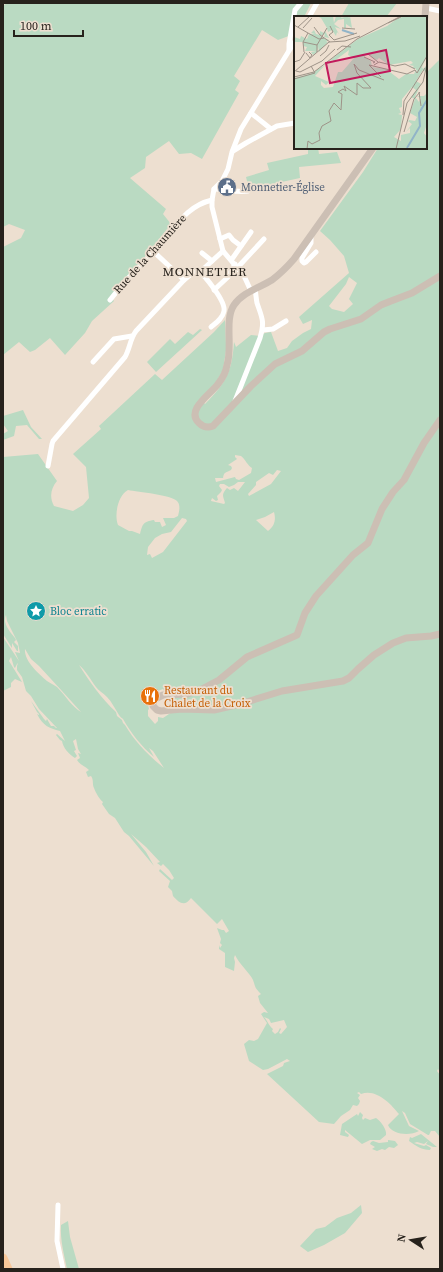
<svg xmlns="http://www.w3.org/2000/svg" width="443" height="1272" font-family="'Source Serif 4',serif">
<style>
.green{fill:#badac2;fill-rule:evenodd}
.lines{fill:none;stroke-linecap:round;stroke-linejoin:round}
.street{stroke:#fff;stroke-width:5}
.secondary{stroke:#ccbfb4;stroke-width:7}
.highway{stroke:#f9c89a;stroke-width:9}
.labels{text-anchor:middle;dominant-baseline:central;stroke-width:3.5;stroke-linejoin:round;paint-order:stroke}
.service-label{font-size:11px;fill:#4e5e75;stroke:#eddfd0;text-anchor:start}
.street-label{font-size:11px;fill:#27221c;stroke:#eddfd0}
.culture-label{font-size:11px;fill:#0d838f;stroke:#eddfd0;text-anchor:start}
.food-label{font-size:11px;fill:#c56008;stroke:#eddfd0;text-anchor:start}
.quarter-label{font-size:13px;letter-spacing:1px;fill:#27221c;stroke:#eddfd0}
.inset-river{fill:none;stroke:#91b4c8;stroke-width:2}
.inset-road{fill:none;stroke:#9e9388;stroke-width:1}
.view{fill:#c2185b;fill-opacity:0.15;stroke:#c2185b;stroke-width:2}
.inset-edge{fill:none;stroke:#27221c;stroke-width:2}
</style>
<rect width="100%" height="100%" fill="#eddfd0"/>
<g class="green">
<polygon points="7,3 311,3 304,17 295,17 294,34 278,40 262,30 234,76 240,81 235,90 239,93 202,159 191,153 179,154 169,141 146,157 145,168 130,178 166,209 163,214 171,224 136,268 110,297 114,301 92,321 85,333 65,355 50,338 35,350 30,352 19,342 3,355 3,247 21,238 25,230 9,224 3,227 3,6"/>
<polygon points="349,3 397,3 386,17 341,17"/>
<path d="M440 59V1072L438 1069 437 1071 440 1075V1137L435 1131H431L429 1135H428L410 1124 405 1113 402 1111 409 1126 419 1131C410 1136 392 1135 388 1125L399 1114C391 1104 376 1088 361 1094L359 1092 357 1093 360 1095 358 1098 360 1101 359 1104 357 1106 353 1105 350 1110 341 1116 334 1124 319 1122 267 1074 283 1066 284 1063 290 1061 287 1059 268 1069 263 1070 249 1061 244 1044 249 1040 254 1041 258 1039 267 1023 261 1014 264 1012 268 1013 260 1003 258 996 261 994C254 987 256 988 253 980 250 973 239 964 235 955L234 958 235 962 234 971 225 967V953L219 949V945L220 948 222 945 220 943 221 939 217 928 222 930H224L226 933 229 931 222 919 217 924 191 898C185 907 179 903 173 896L172 891 168 887 170 881 159 871 160 869 172 880 174 878 169 870 163 864 161 866 157 863 160 862 146 847 131 834 146 852 154 866 129 836 124 832 115 818 109 814 102 804 103 802C99 799 96 793 94 788 92 784 94 780 91 776L88 777 86 772 89 770C85 766 80 765 77 760L80 758 78 753 81 754 78 749 76 739 73 741 76 750 74 751 77 756 75 758C69 754 63 748 62 741L60 740 56 735 57 734 65 741 60 731C49 728 43 726 37 714L39 715V714L37 712 31 701 44 719 46 721 47 719 51 726H54L56 728H57L39 709 31 696 26 691 22 677 17 670V666L18 663 17 664 15 668 14 667 11 657 9 661 22 682 15 679 11 683V687L3 691V637L19 661 15 652 20 653 18 643 7 621 6 615C2 623 10 632 15 638L16 640 14 642 18 646V651H17L12 643V648L3 634V457L38 454 57 481C51 488 49 497 54 506L73 511 83 505 89 498 86 467 73 454 101 429 99 426 155 374 162 380 214 332 225 320 226 344H227L223 370 204 403 205 404C226 383 232 372 234 342L236 347 251 335 260 336 265 333 271 332 278 351 287 348 292 341 303 333 311 329 312 320 303 324 299 317 349 273 344 256 330 240 320 231 363 172 378 148H426V73ZM349 277 357 283 349 299 353 304 344 312 332 309 329 306 346 284ZM235 455 241 456C245 459 248 466 252 468L251 473 239 480 236 479 235 477 216 482 215 478H223C224 472 225 473 231 470L232 468 231 466 228 465 237 459 235 457ZM277 470 281 471 271 484 249 496 248 494 256 485V482L269 473 273 475ZM238 482H245L238 491 234 488 230 490 227 488C221 495 223 495 225 503L224 504 211 501 212 498 216 501 218 500 217 496 221 492 222 490 219 486 220 484H224L229 487 234 485ZM128 490C138 492 172 495 177 501 181 505 179 512 178 516L174 518H163L166 525 162 527 160 522H155L154 520C143 522 143 523 140 534L132 531H129L118 525C114 515 118 495 128 490ZM274 512C276 519 275 526 268 531L256 520 265 517ZM182 518 186 519 187 521 163 552 152 558 150 554 147 555 148 547 155 538 162 534 171 532ZM25 649 31 659 39 666 62 691 81 712C72 707 65 695 57 687 54 685 50 683 47 681 38 673 24 661 25 649ZM79 665C86 671 90 679 96 687 99 691 103 693 107 697 112 702 115 709 119 715 120 717 122 718 123 719 131 733 141 746 154 757L149 748 153 751 164 768C149 756 135 742 125 725L123 723 122 720 117 716 116 712C102 699 89 681 79 665ZM163 689 164 691 172 690V712L163 718 158 717V721L155 724 148 716V710L149 709 145 692 148 691 149 694ZM264 1017 269 1019 271 1023 284 1020 287 1027 281 1034 279 1033 281 1029 280 1028 278 1032 275 1034 272 1031 273 1029C269 1026 267 1020 264 1017Z"/>
<polygon points="308,148 318,148 319,154 337,152 341,163 299,167 300,178 249,189 246,177 269,170 267,163 308,154"/>
<polygon points="200,329 202,330 156,372 147,362 170,339 175,344 188,332 193,335"/>
<polygon points="23,410 31,427 42,439 39,439 27,425 16,426 14,436 3,440 3,434 8,431 3,424 3,416"/>
<path d="M360 1112 363 1115 362 1118 363 1120 365 1118 370 1120 376 1118C381 1121 387 1130 386 1135L380 1140H370L362 1144 345 1130V1132L349 1135 348 1137 340 1135 342 1124 357 1114 358 1116Z"/>
<path d="M421 1134 437 1147H433L426 1144 428 1141 424 1144 417 1142 414 1143 424 1146 426 1145 431 1148 430 1150C422 1150 416 1146 409 1141L410 1137 412 1138Z"/>
<polygon points="388,1140 395,1141 398,1145 394,1148 389,1147 385,1150 382,1149 377,1151 372,1149 375,1147 370,1144 371,1142 373,1141 379,1143 388,1142"/>
<polygon points="361,1205 362,1213 345,1233 324,1245 308,1252 300,1246 316,1229 325,1227 337,1218 351,1213"/>
<path d="M68 1221 70 1237 79 1269H67C64 1254 60 1240 61 1225Z"/>
</g>
<g class="lines">
<g class="street">
<polyline points="426,8 440,11"/>
<polyline points="309,17 317,3"/>
<polyline points="289,50 289,44 295,10 301,3"/>
<polyline points="251,113 271,129"/>
<polyline points="233,151 246,143 277,126 295,123"/>
<path d="M214 189C226 189 236 193 248 191"/>
<polyline points="311,237 311,243 302,258 302,261 304,263 306,262 316,252"/>
<polyline points="220,239 229,235 233,240 241,246"/>
<polyline points="154,252 184,280"/>
<polyline points="202,253 212,261"/>
<polyline points="232,259 251,232"/>
<polyline points="238,267 264,239"/>
<polyline points="200,272 223,251"/>
<polyline points="214,290 228,277 235,264"/>
<polyline points="251,291 244,276 223,251 212,207 212,200 214,189 222,181 228,169 232,152 241,129 295,41"/>
<path d="M110 300C123 283 138 267 154 252 174 233 182 207 212 200"/>
<polyline points="263,330 273,329 286,321"/>
<polyline points="93,362 114,339 132,336"/>
<path d="M235 401 260 338C265 321 262 318 257 303 256 298 256 294 255 289"/>
<path d="M48 466 52 444 53 441 125 357C130 348 130 339 136 331L184 280 197 269C204 275 226 301 224 311 223 318 216 323 211 327"/>
<polyline points="58,1205 57,1241 63,1269"/>
</g>
<g class="secondary">
<polyline points="425,17 426,3"/>
<path d="M373 148 294 259C287 267 280 274 272 280 259 288 243 292 234 305 224 320 233 347 227 365 226 372 222 379 218 384 211 394 185 410 199 423 203 427 208 428 213 426L251 386 275 364 302 351 324 332 330 329 361 319 381 305 391 301 412 293 440 276"/>
<polyline points="440,420 424,443 404,480 393,492 382,509 368,543 353,555 316,596 305,613 297,635 247,657 219,680 202,689 188,694 163,695 155,699 153,701 153,706 157,710 161,711 182,709 214,710 240,704 282,691 343,681 349,678 358,669 374,655 393,643 406,638 431,636 440,634"/>
</g>
<polyline class="highway" points="3,1258 8,1269"/>
</g>
<defs>
<g id="civic-disc" transform="scale(1)"><circle r="9.5" fill="#5c6f8a" stroke="#eddfd0"/><path d="M-.6-6.5H3V-4.5H.6V-3L4-1V1h2V6H-6V1h2V-1L-.6-3ZM-1.2 2.5V6h2.4V2.5Z" fill="#fff"/></g>
<g id="sight-disc" transform="scale(1)"><circle r="9.5" fill="#0f9aa8" stroke="#eddfd0"/><path d="M0-6L1.8-2.2L6-1.7L2.9 1.2L3.7 5.4L0 3.3L-3.7 5.4L-2.9 1.2L-6-1.7L-1.8-2.2Z" fill="#fff"/></g>
<g id="restaurant-disc" transform="scale(1)"><circle r="9.5" fill="#e8710a" stroke="#eddfd0"/><path d="M-5-6h1v4h1v-4h1v4h1v-4h1v5L-1.5 .5V6h-2V.5L-5-1ZM5-6V6H3V1.5H1.5Q1.5-4 5-6Z" fill="#fff"/></g>
</defs>
<g fill-rule="evenodd">
<use href="#civic-disc" x="227" y="187"/>
<use href="#sight-disc" x="36" y="611"/>
<use href="#restaurant-disc" x="150" y="696"/>
</g>
<g class="labels">
<g class="service-label">
<text x="241" y="187">Monnetier-Église</text>
</g>
<g class="street-label">
<text transform="translate(150 254) rotate(-48)">Rue de la Chaumière</text>
</g>
<g class="culture-label">
<text x="50" y="611">Bloc erratic</text>
</g>
<g class="food-label">
<text x="164" y="690">Restaurant du<tspan x="164" dy="13">Chalet de la Croix</tspan></text>
</g>
<g class="quarter-label">
<text x="205" y="271">MONNETIER</text>
</g>
</g>
<g transform="translate(294 16)">
<rect width="133" height="133" fill="#eddfd0"/>
<path d="M23 0H39L40 7 42 0H48L47 2 54 0 55 2 56 0 58 12 52 8V12H50V3L44 4 40 8 47 13 41 11 45 18 43 16 42 20 38 14 34 16 33 12 31 15 35 22 30 21 31 18 26 20 35 24 32 26H34L25 36 24 30 23 36 19 39 17 36 22 35H11L13 31 9 30V26H0V21L6 23 7 20 13 23 15 18H21L17 17 20 14 22 18 26 19V15L30 17 32 13 33 12 27 2ZM107 0 105 3 109 0H133V39L128 51 129 53 133 49V57L129 54 122 65 127 68 121 81 125 86 127 82 123 80H130L133 77V108L130 117 133 121V133H115L114 130V133H0V62L16 58 31 49 21 60 35 66 32 69 27 65V69L30 72 39 71 44 56H48L60 42 54 39 55 34 39 46V44L35 45 64 23 93 10ZM74 37 79 42 83 44 85 42 95 49 117 45 119 47 115 49 120 50 118 52H121L123 55 122 57V54L120 58H112L105 63 92 53 78 51 77 45 70 41ZM118 71 122 74 117 81 121 83 116 97 123 101 121 105 115 104 113 107 114 105 118 108 112 116 116 112V117L107 119V125L100 121 107 113 108 99 104 98 107 97 105 92 108 91V83Z" fill="#badac2" fill-rule="evenodd"/>
<path class="inset-river" d="M48 14 60 18M113 132 126 110 125 97 133 84"/>
<path class="inset-road" d="M94 7 107 1M0 9 14 17M36 10 39 16 35 19 40 24M4 11 16 0M20 11 26 19 36 26M9 12 18 2M48 12 61 13M14 17 25 23 30 22M40 24 63 17M9 26 23 29M43 34 48 30 57 31M10 36 9 26 14 17M23 36V29L33 12M12 37 16 42 18 39 15 36M74 38 84 46M26 40 32 35 35 29M70 41 81 46 79 47M0 46 6 44 11 36M75 49 113 58 121 54M75 49 87 61M80 49 85 46 101 50 111 48 121 53M121 54 123 57 133 40M2 55 6 56 28 45 41 33M0 56 35 26 51 25 66 20M0 61 20 56 63 23 107 0M0 63 21 57 17 50M50 70 63 79V67L69 72H77L63 57 60 48 65 54 90 64M125 76 127 90M109 99 110 85 131 52M110 116 120 83 126 76M13 133 14 125 18 128 26 124 25 117 28 110 37 105 35 95 40 87 47 94 48 78 44 76 49 73 52 75 50 70M102 133 113 87 129 66 133 48"/>
<path class="view" d="M92 34 96 55 36 67 32 47Z"/>
<rect width="133" height="133" class="inset-edge"/>
</g>
<rect width="443" height="1272" fill="none" stroke="#27221c" stroke-width="8"/>
<g transform="translate(411 1240) rotate(282)" stroke="#eddfd0" stroke-width="3" paint-order="stroke">
<path d="M0-3L7 15L0 10L-7 15Z" fill="#27221c"/>
<text y="-6" font-size="11" font-weight="bold" text-anchor="middle" fill="#27221c">N</text>
</g>
<path d="M14 30v6h69v-6" fill="none" stroke="#27221c" stroke-width="2"/>
<text x="20" y="30" font-size="12" fill="#27221c" stroke="#eddfd0" stroke-width="3" paint-order="stroke">100 m</text>
</svg>
